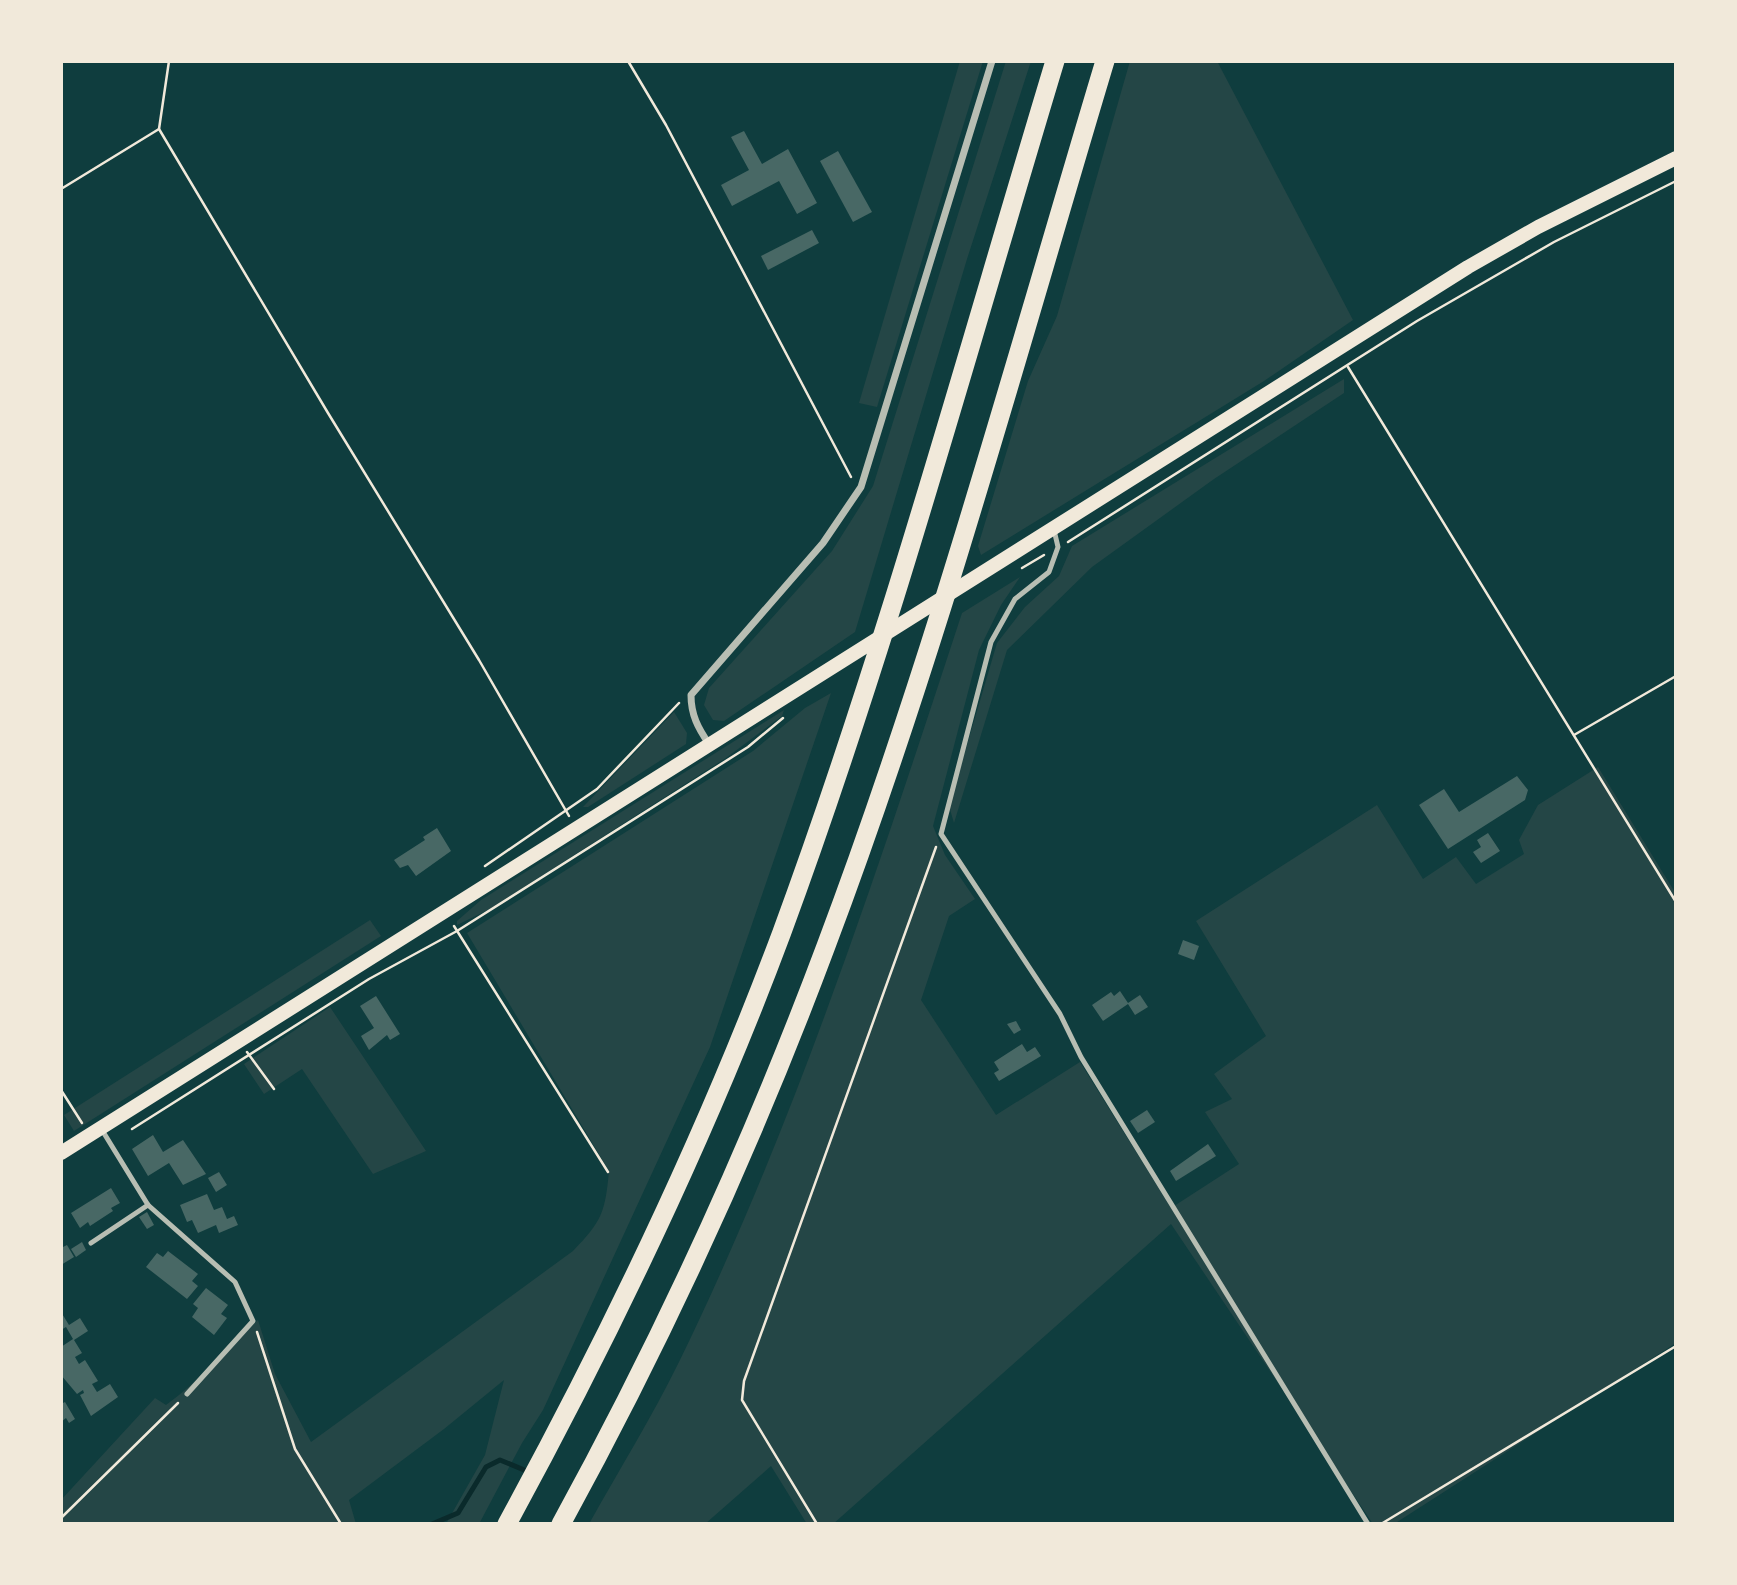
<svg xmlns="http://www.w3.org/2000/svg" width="1737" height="1585" font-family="Inter,sans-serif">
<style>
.green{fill:#244646}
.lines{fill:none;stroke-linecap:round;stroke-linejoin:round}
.stream{stroke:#0a2a2b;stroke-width:5}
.building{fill:#486865}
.path{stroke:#f1e9da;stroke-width:2.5}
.service{stroke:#b8beb3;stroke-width:5}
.minor{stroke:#b8beb3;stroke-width:7}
.secondary{stroke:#f1e9da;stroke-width:14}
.motorway{stroke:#f1e9da;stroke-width:19}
</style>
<rect width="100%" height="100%" fill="#0f3d3e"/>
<g class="green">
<polygon points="960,61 983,61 877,407 859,403"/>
<polygon points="1006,61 1031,61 967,259 855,632 724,721 713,720 704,705 709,688 832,551 873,486"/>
<polygon points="1130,61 1217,61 1353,320 1264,381 981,555 978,546 1028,381 1057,316"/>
<polygon points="1344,379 1344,393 1214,479 1092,567 1007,650 954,823 949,806 997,643 1025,607 1059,576 1072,546"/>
<path d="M1020 577 1001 605 979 650 933 826 945 855 975 899 949 916 921 1000 996 1115 1080 1062 1171 1208 1239 1164 1205 1112 1232 1099 1214 1074 1266 1036 1196 921 1377 805 1423 879 1456 857 1476 884 1524 854 1519 840 1538 805 1598 767 1676 894V1343L1394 1524H1373L1171 1224 833 1524H807L771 1466 705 1524H589C619 1470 652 1417 679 1362 796 1122 879 866 962 613Z"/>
<path d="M831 693 710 1047 543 1410 522 1443 479 1524H446L485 1455 504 1380 444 1429 349 1500 356 1524H61V1500L155 1398 166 1405C200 1380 227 1349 258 1320L275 1374 311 1442 573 1251C602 1221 605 1213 609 1171L467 933 753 751 805 708Z"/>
<polygon points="784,710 782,716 726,758 488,910 457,925 457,921 481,900"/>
<polygon points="674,712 687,733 686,744 588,807 583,807"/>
<polygon points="370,920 381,936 74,1131 64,1115"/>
<polygon points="330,1007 426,1151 373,1174 302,1069 264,1094 244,1064"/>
</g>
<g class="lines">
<polyline class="stream" points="432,1524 458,1513 486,1467 500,1460 529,1472"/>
</g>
<g class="building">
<polygon points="744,131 762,164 788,149 817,203 797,214 779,181 732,206 721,185 749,170 731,137"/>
<polygon points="838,151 872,212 853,222 820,161"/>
<polygon points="812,230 819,243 768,270 761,256"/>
<polygon points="1517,776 1528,790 1525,800 1448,849 1419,805 1444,789 1459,812"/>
<polygon points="437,828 451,851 416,876 408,865 400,868 394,860 425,840 423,837"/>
<polygon points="1488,833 1500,851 1481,863 1473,852 1481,847 1477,840"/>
<polygon points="1183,940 1199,946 1194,960 1178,954"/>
<polygon points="1120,991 1128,1003 1140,995 1148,1007 1135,1015 1128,1004 1103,1021 1092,1005 1111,992 1114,996"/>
<polygon points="376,996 400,1034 390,1040 387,1035 369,1050 361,1036 374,1028 360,1006"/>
<polygon points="1016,1021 1021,1030 1014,1034 1007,1024"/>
<polygon points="1022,1044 1027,1052 1035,1047 1041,1056 999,1081 994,1073 999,1070 994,1062"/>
<polygon points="1147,1110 1155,1122 1138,1133 1130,1121"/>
<polygon points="153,1135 163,1152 183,1140 206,1174 183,1185 169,1163 148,1176 132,1149"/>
<polygon points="1208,1144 1216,1156 1176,1181 1170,1171"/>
<polygon points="219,1172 227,1185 216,1192 208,1178"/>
<polygon points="111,1188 120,1203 111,1208 113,1211 90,1226 88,1222 80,1228 71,1213"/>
<polygon points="207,1194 214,1210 222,1207 227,1219 234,1216 238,1225 219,1233 216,1225 198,1233 192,1220 187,1222 180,1205"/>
<polygon points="147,1212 154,1225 147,1229 139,1217"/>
<polygon points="82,1242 86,1250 76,1257 71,1249"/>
<polygon points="67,1245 74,1257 61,1265 61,1248"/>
<polygon points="168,1251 198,1274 192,1281 198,1286 187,1299 146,1267 157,1253 163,1257"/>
<polygon points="206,1288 228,1305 221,1314 227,1318 214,1335 192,1317 198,1308 193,1304"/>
<polygon points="61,1312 69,1325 80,1318 88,1331 74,1340 82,1353 75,1357 79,1364 85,1360 98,1381 92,1384 97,1392 110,1384 118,1397 91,1416 80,1395 84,1393 83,1390 77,1394 61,1375 61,1347 73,1339 66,1327 61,1330"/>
<polygon points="65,1402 75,1419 69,1423 66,1418 61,1422 61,1404"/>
</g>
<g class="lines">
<g class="path">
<polyline points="169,61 159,129 328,413 479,660 569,816"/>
<polyline points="628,61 666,125 851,477"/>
<polyline points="61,189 159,129"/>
<polyline points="1348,367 1676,902"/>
<polyline points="1068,542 1417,321 1554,242 1676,181"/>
<polyline points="1022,568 1044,555"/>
<polyline points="1574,735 1676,676"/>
<polyline points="485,866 597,789 679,703"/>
<polyline points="454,926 608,1172"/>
<polyline points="247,1052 274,1089"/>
<polyline points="61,1090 82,1123"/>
<polyline points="132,1129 369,979 457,931 748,747 783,718"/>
<polyline points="257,1332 295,1449 341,1524"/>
<polyline points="61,1518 178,1403"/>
<polyline points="817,1524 742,1400 744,1381 936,847"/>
<polyline points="1381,1524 1676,1346"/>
</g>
<g class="service">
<polyline points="1054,530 1058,547 1049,572 1015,599 991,642 941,834 1060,1014 1081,1057 1368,1524"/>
<polyline points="102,1130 148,1205 235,1282 253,1321 187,1394"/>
<polyline points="91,1243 148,1205"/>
</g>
<path class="minor" d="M709 744C698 728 691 715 691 695L823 543 861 487 992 61"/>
<polyline class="secondary" points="61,1153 1468,267 1538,227 1676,158"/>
<g class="motorway">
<path d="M507 1524C611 1333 706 1136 782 932 887 647 967 352 1055 61"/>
<path d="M561 1524C663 1338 752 1144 826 946 935 657 1016 357 1105 61"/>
</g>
</g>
<rect width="1737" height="1585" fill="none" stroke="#f1e9da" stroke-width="126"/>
</svg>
